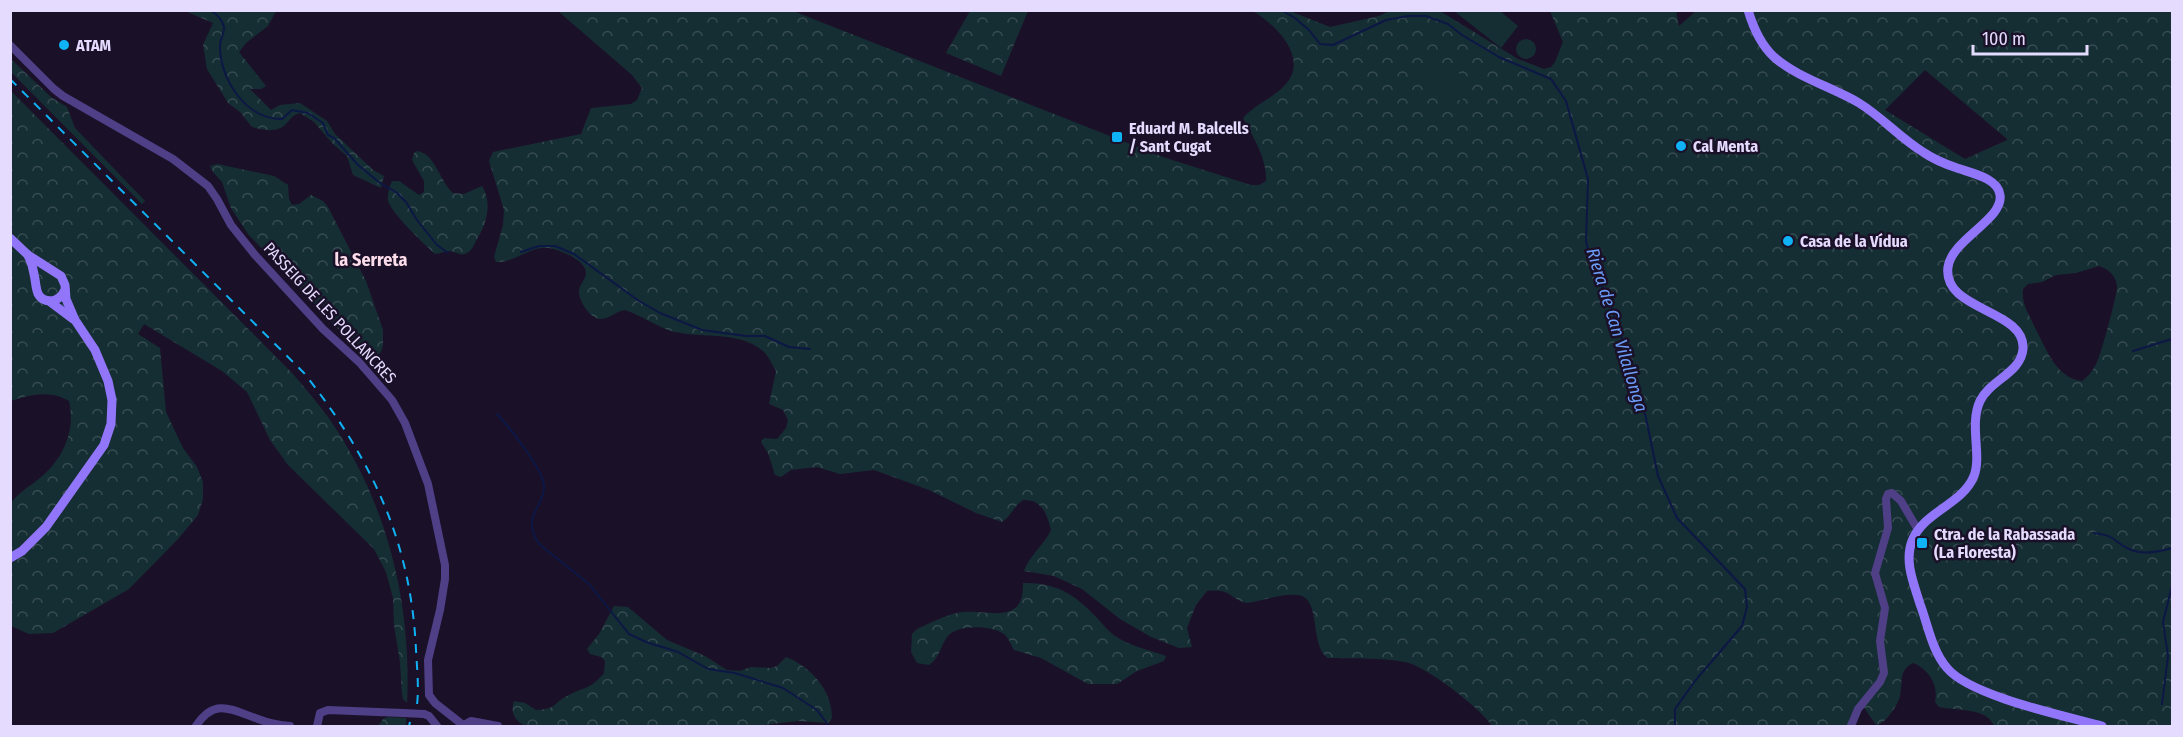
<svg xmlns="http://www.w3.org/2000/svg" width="2183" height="737" font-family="'Fira Sans Condensed',sans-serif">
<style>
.forest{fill:url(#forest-crowns);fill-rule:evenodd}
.garden{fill:#152e33}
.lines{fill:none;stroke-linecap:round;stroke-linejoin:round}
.stream{stroke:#0d1746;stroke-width:2}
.tertiary{stroke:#4f3f86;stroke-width:8}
.secondary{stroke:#9276fa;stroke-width:9}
.rail{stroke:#0fb2f5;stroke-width:2;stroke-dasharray:9 8;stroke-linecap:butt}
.tertiary-bridge{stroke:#4f3f86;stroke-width:8}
.poi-dot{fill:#0fb2f5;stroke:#1a1129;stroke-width:2}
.labels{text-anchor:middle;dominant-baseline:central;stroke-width:5;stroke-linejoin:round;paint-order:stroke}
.poi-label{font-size:16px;font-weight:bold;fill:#e5dbfe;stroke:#1a1129;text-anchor:start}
.street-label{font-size:16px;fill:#e5dbfe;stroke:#1a1129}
.neighbourhood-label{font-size:18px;font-weight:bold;fill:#feddeb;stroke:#1a1129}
.water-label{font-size:18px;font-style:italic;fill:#6d9df9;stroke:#1a1129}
</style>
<defs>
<pattern id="forest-crowns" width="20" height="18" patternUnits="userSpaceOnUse" patternTransform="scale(1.5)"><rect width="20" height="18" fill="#152e33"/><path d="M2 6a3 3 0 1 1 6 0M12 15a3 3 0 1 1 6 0" fill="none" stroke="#374c52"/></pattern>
</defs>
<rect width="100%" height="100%" fill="#1a1129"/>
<g class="forest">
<path d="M1697 10 2172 11V726H1994C1987 707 1956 711 1939 707L1935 702C1939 686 1929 669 1913 663 1898 671 1903 681 1900 696 1898 704 1893 710 1888 717 1884 721 1883 723 1876 725L1863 706 1847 726H1492C1479 707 1434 673 1412 664 1393 657 1349 659 1328 658 1309 645 1322 598 1298 595 1280 593 1264 601 1247 603 1229 599 1232 588 1207 591L1196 605 1187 628 1192 647 1179 648 1151 637 1120 619 1082 589 1054 576 1024 571C1029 556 1044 545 1051 530 1047 514 1042 499 1023 500 1014 506 1011 516 1002 522L976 513 929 490 874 470 840 474 817 467 791 470 781 477 775 475 768 453 761 442 764 438 777 439 786 428 788 420 783 410 769 404 776 371C772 365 769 356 763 351 737 329 698 340 668 330 653 324 640 315 625 310 616 311 608 320 599 319 589 317 578 300 579 290 580 284 586 279 586 273 586 260 560 250 549 248 531 245 515 263 496 262L494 257 503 225 504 210 489 161 493 152 581 134 591 108 631 104 637 100 642 88 632 75 558 11H793L1163 157 1251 185H1259L1266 181C1267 158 1253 137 1243 118 1256 104 1273 98 1284 86 1311 59 1276 25 1253 11H1290L1330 27 1379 16 1389 11H1440L1518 59 1544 69 1551 67 1555 62 1563 42 1550 11H1676L1679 26ZM1925 70 2007 139V140L1965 159 1885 110ZM2099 266C2108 269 2116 275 2117 286 2118 292 2101 355 2097 362 2093 370 2089 376 2082 381 2056 378 2047 350 2036 330 2030 316 2021 304 2023 289L2028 284 2042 282 2056 275 2076 273Z"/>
<path d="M185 11H276L268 26 246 43 239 52 266 86 261 89H250L271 110 280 105 300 103 327 121 335 134 373 170 384 176 381 188 353 175 347 156 333 144 314 122 300 113C292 115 291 119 285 125 276 133 262 130 252 127L240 112 228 103 207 69 203 45 213 23Z"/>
<polygon points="970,11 1028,11 1001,76 946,53"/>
<polygon points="11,59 51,97 67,107 75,128 145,201 142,204 11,72"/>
<path d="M11 91 293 374C305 388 317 402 328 417 386 499 412 602 407 703L403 699 402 694 400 662 394 625 393 598 386 572 374 549 288 465 270 440 247 392 222 371 144 324 138 334 160 348 166 412 183 448 197 467 203 482V499L198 515 178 539 129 589 53 633 29 634 11 626V503C18 493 30 486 40 478 63 459 76 431 69 401 52 390 29 394 11 401Z"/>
<path d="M417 151C435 153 440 182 453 193L464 194 482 186C493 204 486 225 476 241 474 245 472 250 467 253 460 257 456 251 449 251 444 251 440 254 435 254 425 245 389 211 388 200 387 194 390 186 392 181H399L419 195 424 192V181L412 160 414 153Z"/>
<polygon points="217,164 274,176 288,185 289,199 292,205 299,204 311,195 323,201 328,207 366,281 383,330 383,345 381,352 376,357 370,357 359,351 248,234 231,208 222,182 213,172 210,166"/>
<path d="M1023 583C1054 582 1075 594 1095 616 1102 623 1107 630 1115 636 1130 646 1149 650 1166 656L1164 661 1137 671 1117 684H1088L1041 658 1014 650C1011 645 1009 638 1004 634 992 625 956 624 947 637 940 647 940 657 929 665L917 663 911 652 912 634 917 629C928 624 946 615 957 613 985 607 1024 629 1023 583Z"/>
<path d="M614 606 628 607 667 640 705 656 727 670 740 671 751 667 770 668 777 666 786 657C811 667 832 690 832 718L828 723 798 721 755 726H525C515 720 510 713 514 701L525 703 536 710C557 709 552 704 567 696 583 687 590 690 604 673L605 661 601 657 590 654 587 649 599 634Z"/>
<polygon points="388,717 406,718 406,726 378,726 383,719"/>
</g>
<g class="garden">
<polygon points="1454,11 1500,11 1518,26 1501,48"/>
<circle cx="1526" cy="49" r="10"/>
<polygon points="1427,61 1471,78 1462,101 1418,84"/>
</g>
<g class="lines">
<g class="stream">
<path d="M210 10C217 14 222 19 224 27 225 33 220 39 220 45 219 78 246 120 282 119L292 110 308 113 323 123 328 135 334 138 358 165 380 183 396 192 406 202 417 220 437 245 448 253"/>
<polyline points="1281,10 1295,18 1309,30 1320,44 1333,45 1386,20 1408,16 1426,16 1448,24 1462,35 1499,57 1551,79 1566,101 1588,179 1586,241 1589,253 1595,272 1609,301 1634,373 1646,418 1658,476 1677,518 1745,589 1747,607 1742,626 1695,681 1675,709 1675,726"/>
<polyline points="521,252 539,246 555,246 574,254 639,301 660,313 702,330 746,336 765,336 789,347 810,349"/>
<polyline points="2133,351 2172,339"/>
<path d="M497 414C509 427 543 469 544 486 545 507 520 515 539 544L589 584 629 634 646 642 678 652 708 669 735 673 783 688 817 710 829 726"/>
<path d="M2094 533C2117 536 2112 541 2129 549 2142 555 2159 552 2172 548"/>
<polyline points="2162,704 2168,656 2163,622 2172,586"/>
</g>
<g class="tertiary">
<polyline points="10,45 54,89 63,96 173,159 208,186 217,199 231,225 255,255 323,329 359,362 392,400 405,423 428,484 445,565 445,579 440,610 428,660 429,695 435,703 463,725"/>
<polyline points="424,714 429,716 437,726"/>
<path d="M196 726C215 697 232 710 258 719 268 723 279 725 290 726"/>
<polyline points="317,726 320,713 328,710 403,713"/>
<polyline points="462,726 471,721 498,726"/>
<polyline points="1851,726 1858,709 1880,682 1884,673 1880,641 1885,608 1875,573 1888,528 1886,499 1888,494 1892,493 1901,501 1918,530"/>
</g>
<g class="secondary">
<path d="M1748 10C1753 27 1761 45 1774 57 1798 78 1832 87 1859 103 1882 117 1900 138 1923 152 1933 159 1945 164 1957 168 1971 173 1998 178 2000 195 2004 219 1952 239 1948 267 1942 311 2026 309 2023 349 2021 373 1990 380 1980 401 1969 425 1982 455 1974 476 1962 505 1924 511 1912 541 1904 562 1914 584 1920 604 1928 625 1932 651 1947 668 1970 696 2065 716 2102 726"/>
<polyline points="10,238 28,255 61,276 65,285 66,299 75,320 95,350 108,381 112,400 111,424 104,445 46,527 22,551 10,558"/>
<path d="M28 255C31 261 33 267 34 274 37 285 34 300 50 301 58 301 62 296 65 290"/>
<polyline points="49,301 73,319"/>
</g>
<g class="rail">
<path d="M10 79 304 373C371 458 411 541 416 650 417 668 419 687 417 705"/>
<polyline points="409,726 410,722"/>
</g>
<polyline class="tertiary-bridge" points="403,713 424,714"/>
</g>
<g class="poi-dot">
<circle cx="64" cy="45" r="6"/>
<rect x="1111" y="131" width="12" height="12" rx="3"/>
<circle cx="1681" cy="146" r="6"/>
<circle cx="1788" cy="241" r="6"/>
<rect x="1916" y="537" width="12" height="12" rx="3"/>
</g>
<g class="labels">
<g class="poi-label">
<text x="76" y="45">ATAM</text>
<text x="1129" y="128">Eduard M. Balcells<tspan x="1129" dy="18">/ Sant Cugat</tspan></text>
<text x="1693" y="146">Cal Menta</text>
<text x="1800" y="241">Casa de la Vídua</text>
<text x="1934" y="534">Ctra. de la Rabassada<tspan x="1934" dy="18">(La Floresta)</tspan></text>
</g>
<g class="street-label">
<text transform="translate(330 313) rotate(47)">PASSEIG DE LES POLLANCRES</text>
</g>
<g class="neighbourhood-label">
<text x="371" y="260">la Serreta</text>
</g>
<g class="water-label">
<text transform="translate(1617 330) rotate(73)">Riera de Can Vilallonga</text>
</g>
</g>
<rect width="2183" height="737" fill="none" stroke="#e5dbfe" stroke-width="24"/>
<path d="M1973 45v9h114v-9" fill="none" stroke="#e5dbfe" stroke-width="3"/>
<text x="1982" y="45" font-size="18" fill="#e5dbfe" stroke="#1a1129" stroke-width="4.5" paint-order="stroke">100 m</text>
</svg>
